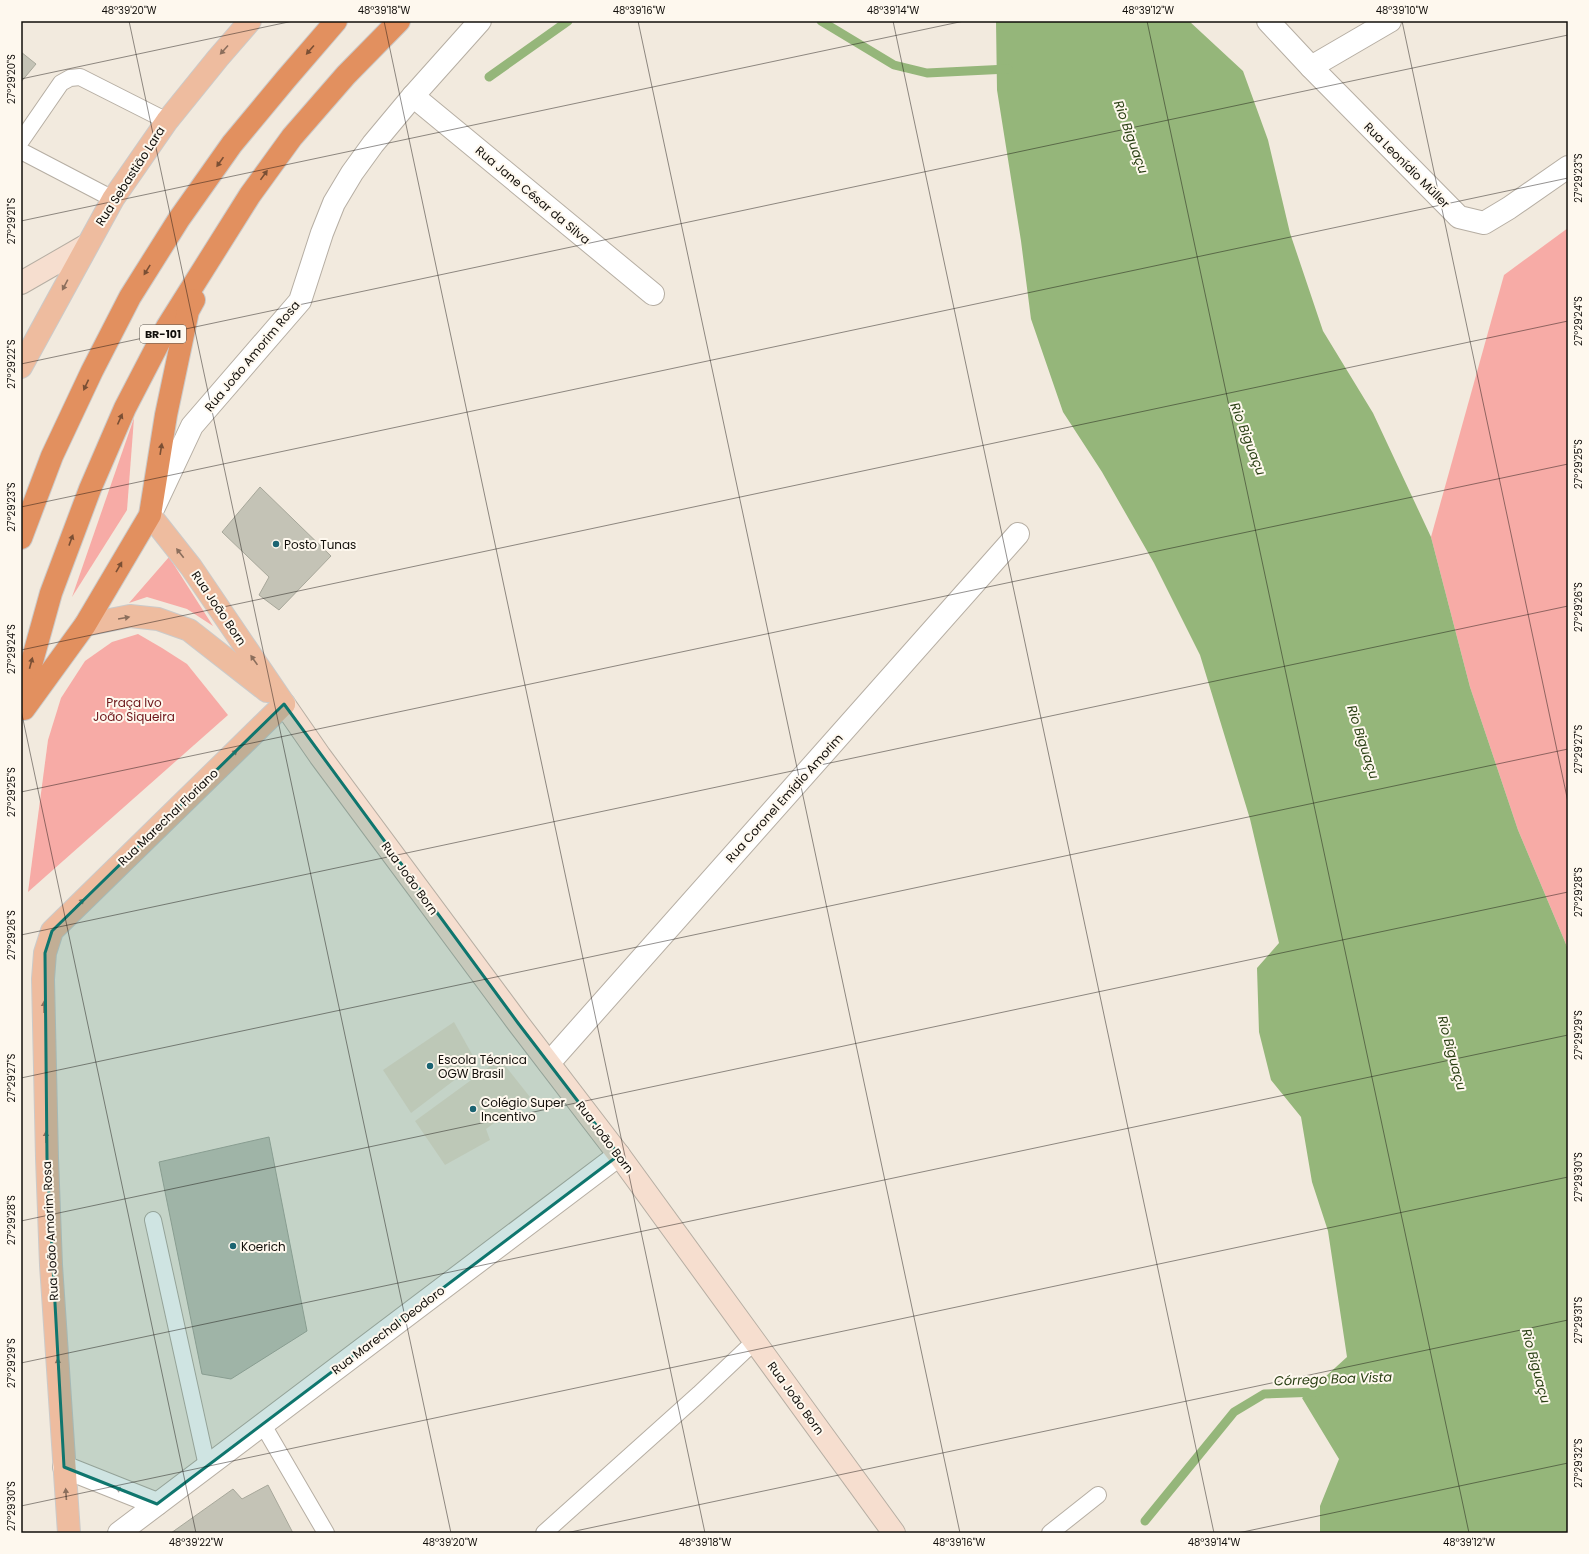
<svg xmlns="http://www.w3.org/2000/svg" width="1589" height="1554" font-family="Poppins,sans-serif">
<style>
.built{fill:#e9ddca}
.green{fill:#f7aba6}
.water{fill:#95b67a}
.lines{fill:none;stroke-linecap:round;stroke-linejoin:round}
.stream{stroke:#95b67a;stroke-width:9}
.building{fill:#c4c3b6;stroke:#a7a79a}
.service-casing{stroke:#b6aea3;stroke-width:18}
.minor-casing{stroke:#b6aea3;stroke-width:24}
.tertiary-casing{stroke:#b6aea3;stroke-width:24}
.secondary-casing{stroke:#b6aea3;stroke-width:24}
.primary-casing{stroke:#cbcac9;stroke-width:24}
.motorway-casing{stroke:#cbcac9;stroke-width:24}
.service{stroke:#fff;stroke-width:16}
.minor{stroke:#fff;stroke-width:22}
.tertiary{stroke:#fff;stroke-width:22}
.secondary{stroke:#f6decf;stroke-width:22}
.primary{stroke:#eebc9f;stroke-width:22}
.motorway{stroke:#e2905f;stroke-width:22}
.oneway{fill:#8b6e5c}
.oneway2{fill:#7a4f34}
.oneway3{fill:#a09f9d}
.marked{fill:#0f766e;fill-opacity:0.2;stroke:#0f766e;stroke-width:3;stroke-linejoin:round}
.ticks{fill:none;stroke:#110e0a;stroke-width:1;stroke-opacity:0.45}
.poi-dot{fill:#1b6472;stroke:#fef8ee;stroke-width:1.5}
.labels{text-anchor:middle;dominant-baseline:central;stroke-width:4;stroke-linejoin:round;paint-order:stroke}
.shield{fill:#fef8ee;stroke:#58544e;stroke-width:1}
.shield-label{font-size:11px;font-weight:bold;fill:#110e0a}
.street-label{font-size:12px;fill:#110e0a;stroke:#fef8ee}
.poi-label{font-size:12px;fill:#110e0a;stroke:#fef8ee;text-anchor:start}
.park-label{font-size:12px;fill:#6b1318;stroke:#fef8ee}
.water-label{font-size:13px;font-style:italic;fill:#293f13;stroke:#fef8ee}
.neatline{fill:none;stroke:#110e0a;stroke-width:1.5}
.ticks-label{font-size:10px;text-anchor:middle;fill:#110e0a}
</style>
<rect width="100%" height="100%" fill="#f2eade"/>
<g class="built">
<polygon points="454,1022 477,1063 411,1113 383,1070"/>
<polygon points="500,1059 530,1097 486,1129 490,1140 445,1165 415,1121"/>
</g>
<g class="green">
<polygon points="1568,228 1568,949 1518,830 1470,687 1431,537 1504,275"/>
<polygon points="134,418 127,510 72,597"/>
<polygon points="169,557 213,626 187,609 147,597 129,603"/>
<polygon points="138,634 162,648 187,664 228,715 28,892 48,740 61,698 85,661 112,642"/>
</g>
<polygon class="water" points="996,21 1189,21 1243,71 1268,140 1290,233 1323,331 1373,413 1431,537 1470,687 1518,830 1568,949 1568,1533 1320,1533 1320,1506 1339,1459 1302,1398 1347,1357 1328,1231 1312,1182 1301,1117 1271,1080 1259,1032 1257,968 1279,943 1250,819 1200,655 1154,563 1102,472 1063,412 1031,319 1021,241 997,90"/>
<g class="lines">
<g class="stream">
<polyline points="821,21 894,65 927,73 1008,69"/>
<polyline points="489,77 568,21"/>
<polyline points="1145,1521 1234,1412 1264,1394 1319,1392"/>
</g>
</g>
<g class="building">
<polygon points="21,52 36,64 21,82"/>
<polygon points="260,487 331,556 279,610 259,595 269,577 222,532"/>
<polygon points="269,1137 307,1331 231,1379 202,1374 159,1162"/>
<polygon points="268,1485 293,1533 171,1533 233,1489 242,1499"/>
</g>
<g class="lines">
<g class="service-casing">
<g id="service">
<polyline points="21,141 61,83 70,78 80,77 167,121"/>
<polyline points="21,151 113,199"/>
<polyline points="153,1220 207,1466"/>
<polyline points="263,1425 326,1533"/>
<polyline points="544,1533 699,1394 754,1342"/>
<polyline points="1050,1533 1098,1495"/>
</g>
</g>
<g class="minor-casing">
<g id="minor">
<polyline points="1268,21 1311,67 1459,217 1484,223 1509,208 1568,167"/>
<polyline points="1311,67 1390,21"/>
<polyline points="413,96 653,294"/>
<polyline points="154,507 192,426 300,301 322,233 334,203 352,173 373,144 413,96 480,21"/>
<polyline points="549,1063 1018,534"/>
</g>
</g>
<g class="tertiary-casing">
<g id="tertiary">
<polyline points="64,1467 157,1504"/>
<polyline points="119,1533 619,1155"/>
</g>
</g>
<g class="secondary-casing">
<g id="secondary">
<polyline points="21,283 87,245"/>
<polyline points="284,704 320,756 518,1023 619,1155 894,1533"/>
</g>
</g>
<g class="primary-casing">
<g id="primary">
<polyline points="21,367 113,199 167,121 218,58 250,21"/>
<polyline points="150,515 191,567 284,704"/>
<polyline points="85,625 130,616 158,619 189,630 267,691"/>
<polyline points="69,1533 51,1265 47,1158 43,979 45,953 52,931 284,704"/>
</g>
</g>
<g class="motorway-casing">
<g id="motorway">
<polyline points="21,538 52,456 92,371 130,297 179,219 232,144 286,79 336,21"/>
<polyline points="21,701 51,593 90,489 125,408 167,327 250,195 292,137 346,75 399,21"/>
<polyline points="24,709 85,625 150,515 166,415 188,311 194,300"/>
</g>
</g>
<use href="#service" class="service"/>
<use href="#minor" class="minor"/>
<use href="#tertiary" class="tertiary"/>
<use href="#secondary" class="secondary"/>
<use href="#primary" class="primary"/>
<use href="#motorway" class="motorway"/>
</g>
<defs><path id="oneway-solid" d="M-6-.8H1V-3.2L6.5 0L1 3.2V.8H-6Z"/></defs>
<g class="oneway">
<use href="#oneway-solid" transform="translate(224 50) rotate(132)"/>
<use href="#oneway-solid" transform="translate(65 285) rotate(118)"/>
<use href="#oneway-solid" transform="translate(180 553) rotate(-128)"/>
<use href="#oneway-solid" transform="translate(124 618) rotate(-10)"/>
<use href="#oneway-solid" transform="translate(254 660) rotate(-125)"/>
<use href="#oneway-solid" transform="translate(233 754) rotate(-44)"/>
<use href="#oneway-solid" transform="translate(80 903) rotate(-44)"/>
<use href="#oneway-solid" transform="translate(44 1007) rotate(-91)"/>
<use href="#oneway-solid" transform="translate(46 1137) rotate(-91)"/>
<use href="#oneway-solid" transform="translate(58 1364) rotate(-94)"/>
<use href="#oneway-solid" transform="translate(66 1494) rotate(-94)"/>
</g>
<g class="oneway2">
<use href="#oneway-solid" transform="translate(310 50) rotate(131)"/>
<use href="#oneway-solid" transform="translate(220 162) rotate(125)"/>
<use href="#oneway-solid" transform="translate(264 175) rotate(-54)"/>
<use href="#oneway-solid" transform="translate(147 270) rotate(122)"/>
<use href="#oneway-solid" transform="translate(86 385) rotate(115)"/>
<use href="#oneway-solid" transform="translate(120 419) rotate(-66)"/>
<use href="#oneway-solid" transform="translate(161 449) rotate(-81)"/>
<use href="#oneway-solid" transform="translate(71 540) rotate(-70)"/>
<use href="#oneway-solid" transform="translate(119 567) rotate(-60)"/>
<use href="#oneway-solid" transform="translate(31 663) rotate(-75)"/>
</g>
<use class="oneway3" href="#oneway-solid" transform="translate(121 1490) rotate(-159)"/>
<path class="marked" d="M284 704 518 1023 619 1155 157 1504 64 1467 47 1158 45 953 52 931Z"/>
<path class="ticks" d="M129 21 451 1533M384 21 705 1533M638 21 960 1533M893 21 1214 1533M1147 21 1469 1533M1402 21 1568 802M21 79 293 21M21 221 964 21M21 364 1568 35M21 507 1568 178M21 650 1568 321M21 710 196 1533M21 792 1568 464M21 935 1568 606M21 1078 1568 749M21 1221 1568 892M21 1363 1568 1035M21 1506 1568 1177M566 1533 1568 1320M1238 1533 1568 1463"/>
<g class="poi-dot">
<circle cx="276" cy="544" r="4"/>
<circle cx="430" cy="1066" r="4"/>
<circle cx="473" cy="1109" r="4"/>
<circle cx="233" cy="1246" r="4"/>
</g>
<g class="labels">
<rect class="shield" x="140" y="325" width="46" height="18" rx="3"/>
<g class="shield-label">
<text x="163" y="334">BR-101</text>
</g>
<g class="street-label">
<text transform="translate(1407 165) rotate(45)">Rua Leonídio Müller</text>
<text transform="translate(130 176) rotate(-57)">Rua Sebastião Lara</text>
<text transform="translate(533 195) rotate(40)">Rua Jane César da Silva</text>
<text transform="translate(252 356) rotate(-50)">Rua João Amorim Rosa</text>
<text transform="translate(219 608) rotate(56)">Rua João Born</text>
<text transform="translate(784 798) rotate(-48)">Rua Coronel Emídio Amorim</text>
<text transform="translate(168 817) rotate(-44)">Rua Marechal Floriano</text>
<text transform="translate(410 878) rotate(54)">Rua João Born</text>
<text transform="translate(605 1137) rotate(53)">Rua João Born</text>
<text transform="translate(50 1231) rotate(-93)">Rua João Amorim Rosa</text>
<text transform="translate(388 1330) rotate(-37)">Rua Marechal Deodoro</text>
<text transform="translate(796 1398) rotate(54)">Rua João Born</text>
</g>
<g class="poi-label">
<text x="284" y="544">Posto Tunas</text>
<text x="438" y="1059">Escola Técnica<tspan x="438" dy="14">OGW Brasil</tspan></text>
<text x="481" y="1102">Colégio Super<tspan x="481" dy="14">Incentivo</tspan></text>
<text x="241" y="1246">Koerich</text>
</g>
<g class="park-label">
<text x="134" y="702">Praça Ivo<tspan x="134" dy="14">João Siqueira</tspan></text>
</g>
<g class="water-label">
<text transform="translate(1131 137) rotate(70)">Rio Biguaçu</text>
<text transform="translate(1248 439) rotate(69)">Rio Biguaçu</text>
<text transform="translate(1363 742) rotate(72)">Rio Biguaçu</text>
<text transform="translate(1452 1053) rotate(75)">Rio Biguaçu</text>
<text transform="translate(1536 1366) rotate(75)">Rio Biguaçu</text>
<text transform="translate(1333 1379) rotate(-2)">Córrego Boa Vista</text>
</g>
</g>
<rect width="1589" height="1554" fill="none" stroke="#fef8ee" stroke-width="44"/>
<rect x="22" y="22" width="1545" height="1510" class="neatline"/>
<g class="ticks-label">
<text x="129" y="14">48°39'20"W</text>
<text x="384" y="14">48°39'18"W</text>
<text x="639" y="14">48°39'16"W</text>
<text x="893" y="14">48°39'14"W</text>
<text x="1148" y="14">48°39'12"W</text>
<text x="1402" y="14">48°39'10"W</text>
<text transform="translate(11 79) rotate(-90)" y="4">27°29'20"S</text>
<text transform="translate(1578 178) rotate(-90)" y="4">27°29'23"S</text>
<text transform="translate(11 221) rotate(-90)" y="4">27°29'21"S</text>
<text transform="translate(1578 321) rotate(-90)" y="4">27°29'24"S</text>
<text transform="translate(11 364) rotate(-90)" y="4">27°29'22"S</text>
<text transform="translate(1578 464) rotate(-90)" y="4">27°29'25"S</text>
<text transform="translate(11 507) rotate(-90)" y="4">27°29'23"S</text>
<text transform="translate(1578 607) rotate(-90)" y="4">27°29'26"S</text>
<text transform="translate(11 649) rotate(-90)" y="4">27°29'24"S</text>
<text transform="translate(1578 749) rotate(-90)" y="4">27°29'27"S</text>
<text transform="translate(11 792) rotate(-90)" y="4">27°29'25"S</text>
<text transform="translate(1578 892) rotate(-90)" y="4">27°29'28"S</text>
<text transform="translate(11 935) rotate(-90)" y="4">27°29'26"S</text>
<text transform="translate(1578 1035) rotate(-90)" y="4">27°29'29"S</text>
<text transform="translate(11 1078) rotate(-90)" y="4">27°29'27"S</text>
<text transform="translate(1578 1177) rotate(-90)" y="4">27°29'30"S</text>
<text transform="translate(11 1220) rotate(-90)" y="4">27°29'28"S</text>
<text transform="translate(1578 1320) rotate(-90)" y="4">27°29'31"S</text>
<text transform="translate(11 1363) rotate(-90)" y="4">27°29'29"S</text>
<text transform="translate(1578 1463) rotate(-90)" y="4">27°29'32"S</text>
<text transform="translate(11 1506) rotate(-90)" y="4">27°29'30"S</text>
<text x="196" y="1546">48°39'22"W</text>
<text x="450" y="1546">48°39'20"W</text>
<text x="705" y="1546">48°39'18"W</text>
<text x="959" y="1546">48°39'16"W</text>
<text x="1214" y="1546">48°39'14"W</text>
<text x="1469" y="1546">48°39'12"W</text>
</g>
</svg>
